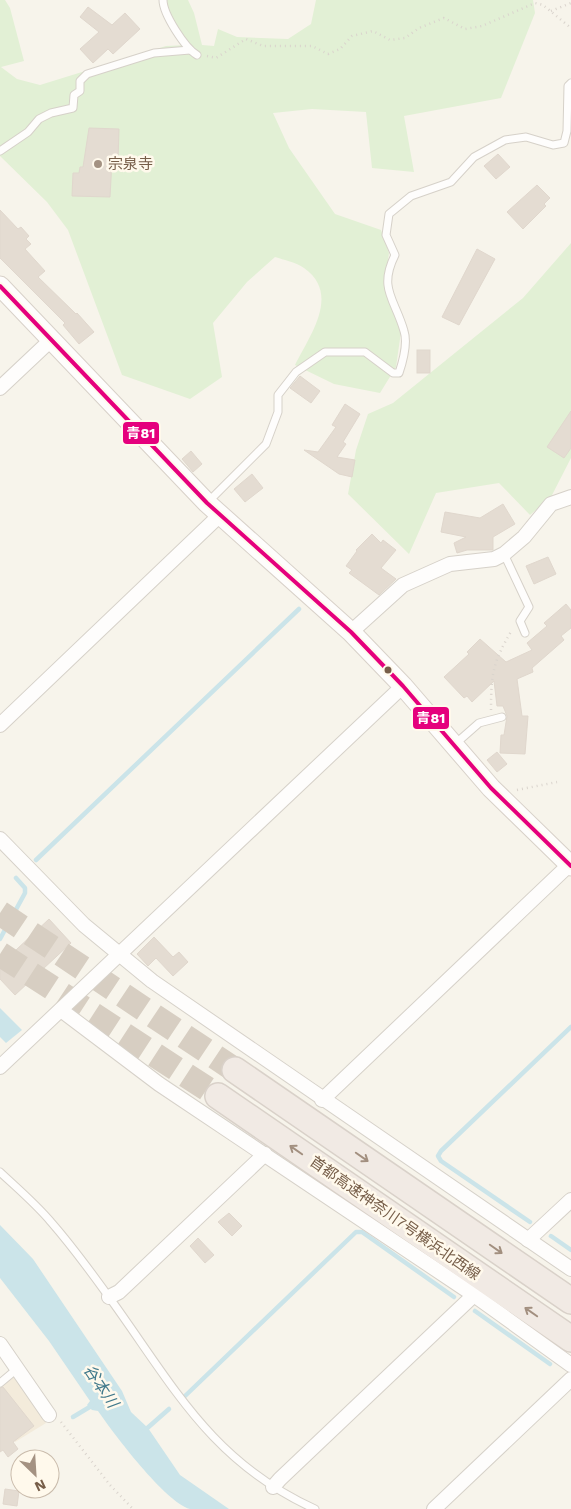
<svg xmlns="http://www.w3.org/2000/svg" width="571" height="1509" font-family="'Work Sans','Noto Sans JP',sans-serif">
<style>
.residential{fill:#f3ebdb}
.green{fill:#e2f0d5}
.water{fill:#cbe4e9}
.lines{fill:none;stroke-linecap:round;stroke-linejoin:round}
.stream{stroke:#cbe4e9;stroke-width:4.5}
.building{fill:#e4dcd2;stroke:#e0d7cd}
.highway-tunnel{stroke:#d7cec2;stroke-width:25;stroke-dasharray:25 12;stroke-linecap:butt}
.lane-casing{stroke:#d6d1c9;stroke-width:9}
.street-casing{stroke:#d6d1c9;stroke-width:16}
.secondary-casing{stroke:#d8d1c9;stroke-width:21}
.highway-casing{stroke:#d9d1c9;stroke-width:28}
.path{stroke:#dad4cd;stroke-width:2.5;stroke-dasharray:1 4;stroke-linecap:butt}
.lane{stroke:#fefdfc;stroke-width:7}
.street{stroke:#fefdfc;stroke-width:14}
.secondary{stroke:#fefdfc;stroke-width:19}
.highway{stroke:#f1eae4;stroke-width:25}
.bus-1-casing{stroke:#fff9ec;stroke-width:8}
.bus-1{stroke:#e5007d;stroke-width:4}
.oneway{stroke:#a28f7f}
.poi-dot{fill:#a49282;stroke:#fff9ec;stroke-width:2}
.bus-dot{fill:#775e49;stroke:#fff9ec;stroke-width:2}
.labels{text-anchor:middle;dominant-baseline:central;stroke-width:5;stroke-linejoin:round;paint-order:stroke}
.poi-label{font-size:15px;fill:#775e49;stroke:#fff9ec;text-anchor:start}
.street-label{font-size:15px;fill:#775e49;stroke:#fff9ec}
.water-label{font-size:16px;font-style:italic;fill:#41798b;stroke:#fff9ec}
.line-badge{stroke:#fff9ec;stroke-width:2}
.badge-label{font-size:14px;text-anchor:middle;font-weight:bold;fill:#fff}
</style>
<rect width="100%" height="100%" fill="#f7f4eb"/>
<polygon class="residential" points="14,1376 46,1423 15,1442 0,1424 0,1388"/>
<g class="green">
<path d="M0 0H5L10 8 24 61 1 67 17 79 40 85 166 46 188 45 162 0H188L194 13 202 45 214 46 218 29 237 37 288 39 311 24 316 0H533L535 13 501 98 404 116 414 172 372 168 366 112 312 109 273 113 289 148 335 214 381 230 389 253 384 288 401 332 396 367 380 393 334 384 295 365C310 335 341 294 304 268 296 262 284 260 275 257L247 282 213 323 222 377 190 399 122 375 68 230 47 202 0 156Z"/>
<polygon points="571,243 571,458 551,497 530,515 499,483 436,493 409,554 348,494 356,450 368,414 393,403 523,298"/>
</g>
<g class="water">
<polygon points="0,1008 22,1030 6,1043 0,1037"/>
<path d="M0 1225 33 1259 122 1391 131 1412 148 1428 180 1475 229 1509C218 1509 202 1509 190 1509 165 1502 114 1434 98 1411L92 1410 87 1405 90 1401 49 1341 0 1278Z"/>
</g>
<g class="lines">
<g class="stream">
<polyline points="36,860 299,609"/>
<polyline points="0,939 25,893 25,888 16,878"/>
<polyline points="530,1222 441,1161 438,1156 441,1151 571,1027"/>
<polyline points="551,1236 571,1250"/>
<polyline points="475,1311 550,1364"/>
<polyline points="185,1396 356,1232 362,1232 454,1297"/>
<polyline points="73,1417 93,1405"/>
<polyline points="144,1431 169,1409"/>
</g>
</g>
<g class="building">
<polygon points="88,7 112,25 125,13 140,29 113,54 108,49 93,63 80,49 99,32 80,17"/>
<polygon points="89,128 119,129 118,161 112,160 110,197 72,196 73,173 79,173 80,167 83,167"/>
<polygon points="498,154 510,167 496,179 484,166"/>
<polygon points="537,185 550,198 544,204 546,206 523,229 507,212"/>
<polygon points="0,210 18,229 21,227 29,236 26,239 31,244 25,249 45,271 38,277 76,314 77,313 94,332 79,344 63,325 65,323 0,258"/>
<polygon points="477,249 495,259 459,325 442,317"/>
<rect x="417" y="350" width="13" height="23"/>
<polygon points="300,376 320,391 311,403 290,388"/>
<polygon points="345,404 360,414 343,442 346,444 337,457 355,460 352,477 339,474 304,450 318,452 336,427 332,425"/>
<polygon points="571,411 571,448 564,458 547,447"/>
<polygon points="191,451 202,464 193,472 182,459"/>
<polygon points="252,474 263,488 245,502 234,489"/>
<polygon points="503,504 515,524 493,537 493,550 467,550 457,553 454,543 466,537 441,532 445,512 480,518"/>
<polygon points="372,534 381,543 383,540 396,550 381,568 396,579 379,595 349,573 352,570 346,566 357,551 356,550"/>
<polygon points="548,557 556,574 534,584 526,566"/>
<polygon points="566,604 571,610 571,628 561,636 564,640 532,668 533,672 517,679 522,716 528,716 525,754 500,753 501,735 504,735 507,716 503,706 497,706 494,681 472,702 467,696 464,698 444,677 469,654 467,652 480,639 506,662 532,650 527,643 547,626 544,623"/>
<polygon points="497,752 507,764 497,772 487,760"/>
<polygon points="49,919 71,943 15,995 0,979 0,965"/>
<polygon points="154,937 173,957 179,952 188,962 173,976 156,958 148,966 137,954"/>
<polygon points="229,1213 242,1226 232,1236 218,1222"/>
<polygon points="198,1238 214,1255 205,1263 190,1246"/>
<polygon points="3,1387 34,1426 13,1442 18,1449 8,1457 3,1450 0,1452 0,1388"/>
<polygon points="5,1489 19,1491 17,1506 3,1504"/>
</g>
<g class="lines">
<g class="highway-tunnel">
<polyline points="0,913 235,1070"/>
<polyline points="0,954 218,1096"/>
</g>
<g class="lane-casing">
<g id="lane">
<path d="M163 0C163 14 185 48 197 55"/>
<polyline points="0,151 28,132 39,119 51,113 73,108 74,95 80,91 80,81 87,74 154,53 190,50"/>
<path d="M207 503 266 444 278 412V395L296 372 325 352H365L393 373H399C403 361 408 343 404 331 395 299 378 289 395 255L386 235 389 214 411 196 451 182 474 157 505 140 526 137 553 145 564 143 567 131 568 86 571 83"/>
<polyline points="504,554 529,607 520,621 525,633"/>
<polyline points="454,745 479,723 502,717"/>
<path d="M0 1172C17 1188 36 1204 51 1222 72 1246 91 1272 109 1297 173 1385 210 1461 315 1509"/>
<polyline points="0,1383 18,1368"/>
</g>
</g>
<g class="street-casing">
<g id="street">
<polyline points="0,388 52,339"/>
<polyline points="351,632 403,585 450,564 494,559 504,554 524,537 551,504 571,497"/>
<polyline points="0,725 220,515"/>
<polyline points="0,839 84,925 152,981 571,1269"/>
<polyline points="61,1010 159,1084 474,1295 571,1365"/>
<polyline points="0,1067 403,686"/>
<polyline points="322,1100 570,864"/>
<polyline points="528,1240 571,1200"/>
<polyline points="109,1297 119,1292 265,1154"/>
<polyline points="0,1344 49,1415"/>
<polyline points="273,1487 280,1479 474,1295"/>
<polyline points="434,1509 571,1379"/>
</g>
</g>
<g class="secondary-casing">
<polyline id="secondary" points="0,286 207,503 351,632 403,686 491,788 571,866"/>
</g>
<g class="highway-casing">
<g id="highway">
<polyline points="235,1070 571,1301"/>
<polyline points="218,1096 571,1339"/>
</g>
</g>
<g class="path">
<polyline points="551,11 571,3"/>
<polyline points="207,56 216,58 246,39 263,46 312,46 328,54 340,49 352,36 373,31 390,40 405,38 419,28 444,18 465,29 482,26 535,3 543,5 571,28"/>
<path d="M491 710C491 673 493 662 512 630"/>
<polyline points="517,790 557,782"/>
<polyline points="61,1422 110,1485 133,1509"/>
</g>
<use href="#lane" class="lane"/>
<use href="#street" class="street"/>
<use href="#secondary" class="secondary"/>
<use href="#highway" class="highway"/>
<g class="bus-1-casing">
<polyline id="bus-1" points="0,286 207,503 351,632 403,686 491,788 571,866"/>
</g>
<use href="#bus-1" class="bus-1"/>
</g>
<defs><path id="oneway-shaft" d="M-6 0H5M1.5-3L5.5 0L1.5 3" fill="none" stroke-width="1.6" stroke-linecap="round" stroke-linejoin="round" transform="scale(1.25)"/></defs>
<g class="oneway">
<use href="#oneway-shaft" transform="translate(296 1150) rotate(-145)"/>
<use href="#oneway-shaft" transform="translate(362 1157) rotate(35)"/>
<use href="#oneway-shaft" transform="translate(496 1249) rotate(35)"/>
<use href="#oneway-shaft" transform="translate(531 1312) rotate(-145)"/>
</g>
<circle class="poi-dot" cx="98" cy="164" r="5"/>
<circle class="bus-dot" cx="388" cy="670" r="4.5"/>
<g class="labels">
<g class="poi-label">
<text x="108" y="164">宗泉寺</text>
</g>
<g class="street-label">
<text transform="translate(395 1218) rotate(35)">首都高速神奈川7号横浜北西線</text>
</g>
<g class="water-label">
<text transform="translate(101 1386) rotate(56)">谷本川</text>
</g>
</g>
<g class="line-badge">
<rect x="122" y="421" width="38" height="24" rx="5" fill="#e5007d"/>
<rect x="412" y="706" width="38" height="24" rx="5" fill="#e5007d"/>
</g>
<g class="badge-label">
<text x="141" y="438">青81</text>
<text x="431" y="723">青81</text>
</g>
<g transform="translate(35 1474) rotate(155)"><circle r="24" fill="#fff9ec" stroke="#c9bbab"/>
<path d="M0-4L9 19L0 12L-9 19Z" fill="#a49282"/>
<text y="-8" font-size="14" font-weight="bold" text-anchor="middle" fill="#775e49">N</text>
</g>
</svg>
